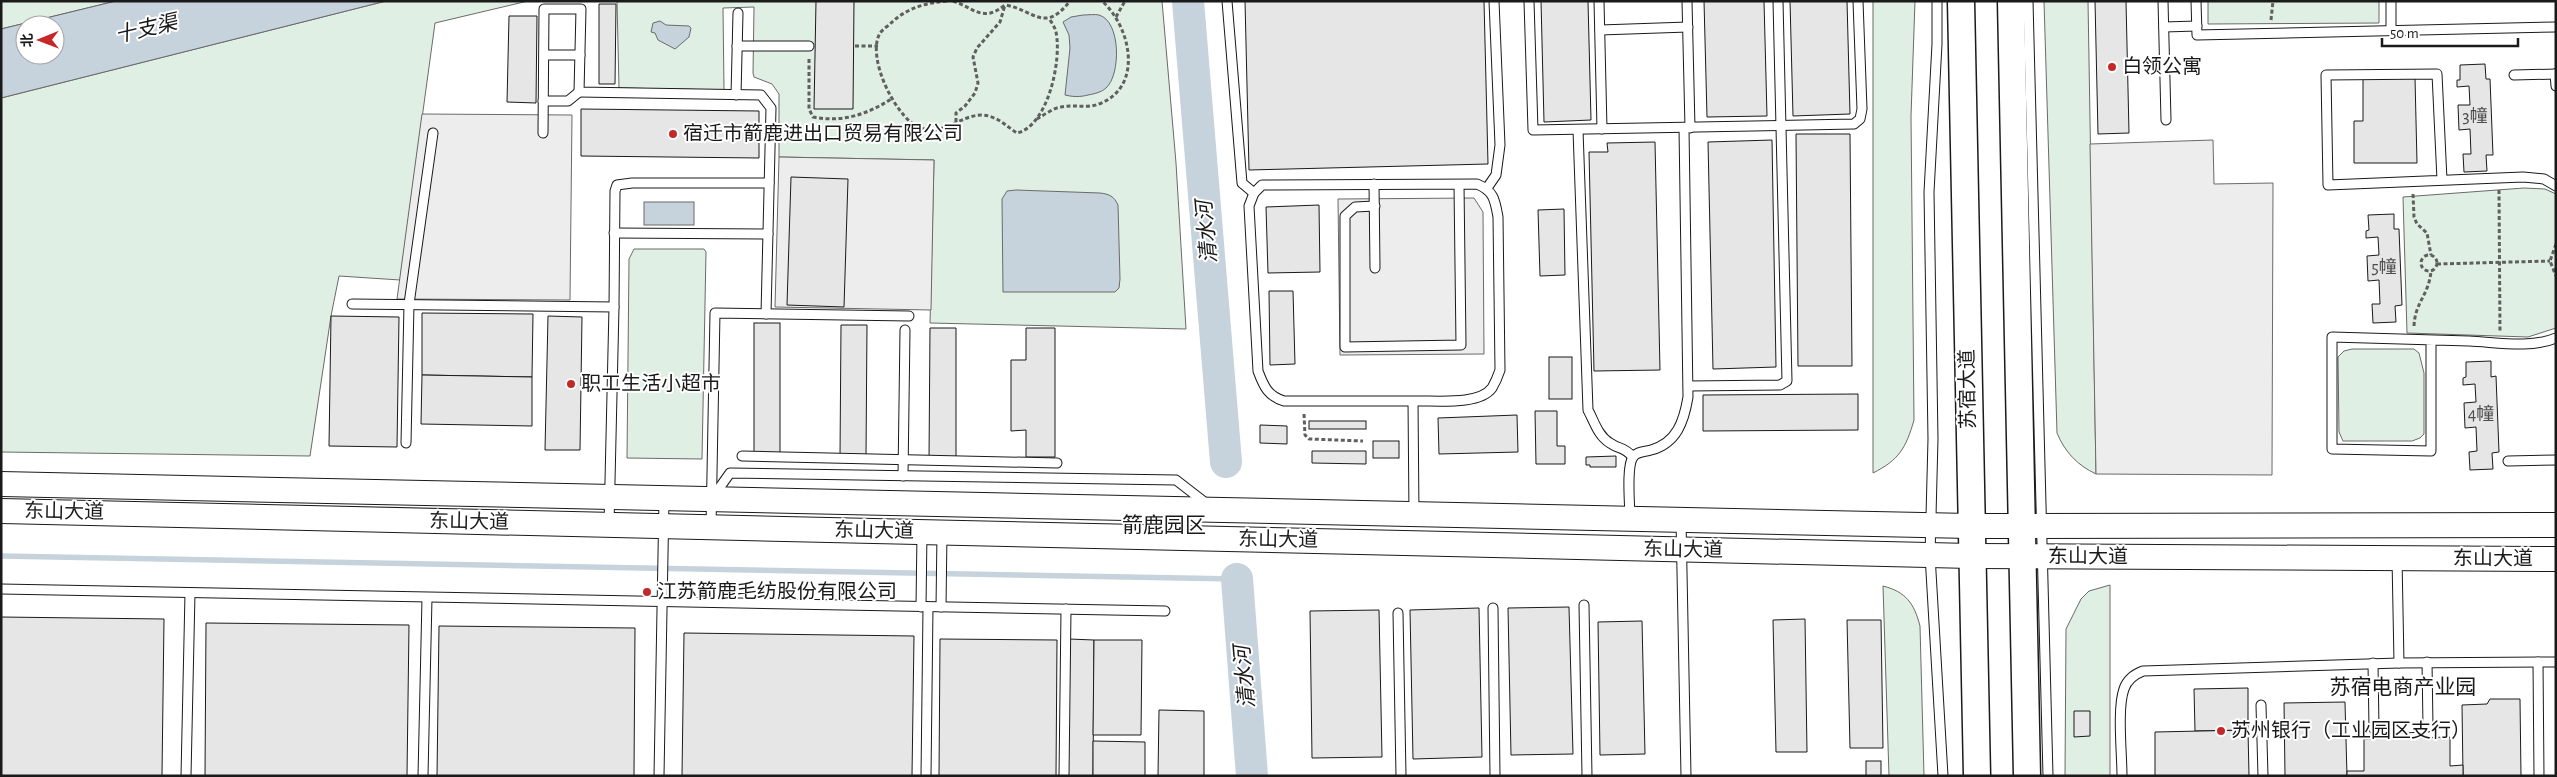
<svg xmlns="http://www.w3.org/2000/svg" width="2557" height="777" font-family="'Alegreya Sans','Noto Sans SC',sans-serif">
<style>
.green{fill:#e0efe3;stroke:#6a6a6a}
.parking{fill:#ededed;stroke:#6a6a6a}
.water{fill:#c6d2dc;stroke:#6a6a6a;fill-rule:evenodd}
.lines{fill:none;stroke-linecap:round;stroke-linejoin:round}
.stream{stroke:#c6d2dc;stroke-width:5.5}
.river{stroke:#c6d2dc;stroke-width:32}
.building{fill:#e6e6e6;stroke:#1a1a1a}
.service-casing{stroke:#1a1a1a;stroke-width:11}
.secondary-casing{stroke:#1a1a1a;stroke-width:26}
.primary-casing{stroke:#1a1a1a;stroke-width:29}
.path{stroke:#5f5f5f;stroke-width:3;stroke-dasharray:4 2.5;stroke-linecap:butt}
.service{stroke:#fff;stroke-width:9}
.secondary{stroke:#fff;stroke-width:24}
.primary{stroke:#fff;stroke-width:26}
.poi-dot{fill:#c62828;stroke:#fff;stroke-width:2}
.labels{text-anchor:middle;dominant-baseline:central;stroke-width:4;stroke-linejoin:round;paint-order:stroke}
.number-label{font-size:18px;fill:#4d4d4d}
.poi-label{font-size:20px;fill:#1a1a1a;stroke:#fff;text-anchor:start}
.street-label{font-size:20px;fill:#1a1a1a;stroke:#fff}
.water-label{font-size:21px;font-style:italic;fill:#1a1a1a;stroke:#fff}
.neighbourhood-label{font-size:21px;fill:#1a1a1a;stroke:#fff}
</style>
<rect width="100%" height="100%" fill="#fff"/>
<g class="green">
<polygon points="1,1 116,1 1,29"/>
<polygon points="386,1 528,1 435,23 400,280 339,276 331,316 310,456 1,452 1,98"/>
<polygon points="617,1 1162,1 1176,163 1186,329 930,323 934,160 779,157 779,94 772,84 754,77 753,73 754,7 723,8 724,90 619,88"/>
<path d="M1873 1H1915L1911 116 1914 420C1906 448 1899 460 1873 473Z"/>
<path d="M2044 1H2088L2096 474C2077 465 2065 452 2057 433Z"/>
<polygon points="2208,1 2379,1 2379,23 2208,24"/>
<polygon points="2524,188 2545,189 2556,194 2556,328 2528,337 2407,333 2403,197"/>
<polygon points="634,249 704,249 706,252 702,459 627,458 629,259"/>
<polygon points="2352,349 2414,349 2419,353 2424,373 2424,434 2420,438 2412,441 2343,441 2339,432 2338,357 2344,351"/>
<polygon points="2110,585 2110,776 2065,776 2066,629 2081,599 2089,591"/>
<path d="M1883 586C1906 592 1914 603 1920 626L1924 776H1889Z"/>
</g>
<g class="parking">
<polygon points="422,114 572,115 570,300 397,299"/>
<polygon points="2213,140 2214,184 2273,183 2272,475 2096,474 2090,144"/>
<polygon points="779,157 934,160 931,310 775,307"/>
<polygon points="1474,198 1483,212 1484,354 1340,355 1338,199"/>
</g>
<g class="water">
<path d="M116 1H386L1 98V29ZM25 25H55V55H25Z"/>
<path d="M1083 15C1088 15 1095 14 1099 15 1121 21 1121 75 1106 88 1102 92 1094 94 1088 95 1081 97 1073 97 1065 95L1070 48 1069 35 1063 22 1071 17Z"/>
<polygon points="660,21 666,25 689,26 691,28 689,37 675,49 658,40 655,33 651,32 653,23"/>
<path d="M1016 190 1100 193C1109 194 1114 196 1118 205L1120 279 1119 288 1115 292H1003L1002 199 1007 191Z"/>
<rect x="644" y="202" width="50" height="23"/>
</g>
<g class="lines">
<polyline class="stream" points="1,556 1237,579"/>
<g class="river">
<polyline points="1188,1 1226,462"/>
<polyline points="1237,579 1252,776"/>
</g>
</g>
<g class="building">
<polygon points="816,1 854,1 853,109 814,109"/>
<polygon points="1245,1 1484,1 1488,164 1249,170"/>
<polygon points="1541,1 1588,1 1591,120 1544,122"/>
<polygon points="1704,1 1764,1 1767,116 1707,117"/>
<polygon points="1790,1 1847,1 1850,114 1793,116"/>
<polygon points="2095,1 2126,1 2129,133 2098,134"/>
<polygon points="599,4 616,4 615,84 599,84"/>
<polygon points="509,16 537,16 536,103 507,102"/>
<polygon points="2485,64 2486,79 2490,79 2493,155 2486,155 2487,171 2464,172 2463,154 2471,154 2470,129 2459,130 2458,105 2470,105 2469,86 2457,87 2457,80 2460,80 2460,65"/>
<polygon points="2363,78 2415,78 2417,163 2354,163 2354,121 2363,121"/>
<polygon points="581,109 759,111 759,158 581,156"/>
<polygon points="1796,134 1850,134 1852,366 1798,366"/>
<polygon points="1772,140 1776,367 1713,369 1708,142"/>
<polygon points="1655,142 1660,370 1594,371 1589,152 1608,152 1607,143"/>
<polygon points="791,177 848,179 844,307 787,305"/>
<polygon points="1319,205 1320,272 1268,273 1266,207"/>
<polygon points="1564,209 1565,275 1540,276 1538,210"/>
<polygon points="2394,214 2394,229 2399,229 2402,305 2395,306 2396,322 2373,323 2372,304 2380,304 2379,280 2368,281 2367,256 2379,255 2378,237 2366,238 2366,231 2369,230 2368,215"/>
<polygon points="1269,291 1293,291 1295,364 1270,365"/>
<polygon points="422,313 533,314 532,377 422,375"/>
<polygon points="331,316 399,317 397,447 329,446"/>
<polygon points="548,316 582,317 580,450 545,450"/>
<rect x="754" y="323" width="26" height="131"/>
<polygon points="841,325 867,325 866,456 840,456"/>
<polygon points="930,328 956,328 956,460 929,459"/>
<polygon points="1026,328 1055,328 1055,457 1026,457 1026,430 1011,431 1011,360 1026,360"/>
<rect x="1549" y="357" width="23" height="42"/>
<polygon points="2491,361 2491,377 2496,376 2499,452 2492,453 2493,469 2470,470 2469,452 2477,451 2476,427 2465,428 2464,403 2476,402 2475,384 2463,385 2463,378 2466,377 2466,362"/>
<polygon points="422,375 532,377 532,426 421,424"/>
<polygon points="1858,394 1858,430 1703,431 1703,395"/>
<polygon points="1535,411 1557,411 1557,446 1565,446 1565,464 1536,464"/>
<polygon points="1517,415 1518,452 1439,454 1438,418"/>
<rect x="1309" y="421" width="57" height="8"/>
<polygon points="1260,425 1287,426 1287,444 1260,443"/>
<rect x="1373" y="441" width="26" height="17"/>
<polygon points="1312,451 1366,451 1366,464 1312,463"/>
<polygon points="1616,456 1616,467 1590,467 1590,465 1586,465 1586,457"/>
<polygon points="1569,607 1573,754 1511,755 1508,608"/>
<polygon points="1479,608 1482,757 1413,759 1410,610"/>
<polygon points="1379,610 1382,757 1312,758 1310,611"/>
<polygon points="1,617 164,619 162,776 1,776"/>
<polygon points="1805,619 1807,752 1776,752 1773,620"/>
<polygon points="1847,620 1881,620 1883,748 1850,748"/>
<polygon points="1642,621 1645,754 1600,755 1598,622"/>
<polygon points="206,623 409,625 407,776 205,776"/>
<polygon points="439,626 635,628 634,776 437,776"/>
<polygon points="684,633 914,636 912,776 682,776"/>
<polygon points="940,639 1057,640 1056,776 939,776"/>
<polygon points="1069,639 1094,640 1093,776 1067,776"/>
<polygon points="1094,640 1142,640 1141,735 1093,735"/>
<polygon points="2248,688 2248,730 2195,731 2194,689"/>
<polygon points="2490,699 2520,699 2521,776 2463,776 2462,705 2487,704"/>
<polygon points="2345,702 2347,776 2285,776 2284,703"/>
<polygon points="1159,710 1204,711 1204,776 1158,776"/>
<polygon points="2074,711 2090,711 2090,736 2074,737"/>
<polygon points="2248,730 2249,776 2155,776 2155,732"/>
<polygon points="2450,737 2450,766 2463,765 2463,776 2347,776 2347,771 2364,771 2364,739"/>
<polygon points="1093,741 1145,742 1145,776 1093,776"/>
<rect x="1866" y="761" width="15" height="15"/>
</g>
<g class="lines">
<g class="service-casing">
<g id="service">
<polyline points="1227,1 1242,183 1254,193"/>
<polyline points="1529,1 1533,130 1854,124 1860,119 1862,109 1858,1"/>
<polyline points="1599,1 1602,129"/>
<polyline points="1687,1 1690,128"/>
<polyline points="1937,1 1937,44 1929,192 1933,439 1930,555 1943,776"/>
<polyline points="2028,1 2048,776"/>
<polyline points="2163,1 2166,120"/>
<polyline points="2196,1 2197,35 2556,27"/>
<polyline points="2391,1 2391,31"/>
<polyline points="2164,27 2197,26"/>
<polyline points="1600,30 1688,27"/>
<polyline points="737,46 809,46"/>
<polyline points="544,55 580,55"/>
<polyline points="2555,74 2556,86"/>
<polyline points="2514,75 2556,74"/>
<polyline points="736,95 738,13"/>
<polyline points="543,101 568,101 579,92"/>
<path d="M1578 130 1588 410C1594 421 1598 436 1610 443 1620 450 1623 446 1633 457"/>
<polyline points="543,133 544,9 581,9 579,92 761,95 771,108 766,314"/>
<polyline points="2442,180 2437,74 2326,75 2328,185 2523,177 2544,179 2556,186"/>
<polyline points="1374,184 1375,268"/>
<polyline points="1487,188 1496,175 1500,145 1494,1"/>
<polyline points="1375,206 1355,207 1345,216 1345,347 1461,345 1459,185"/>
<polyline points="614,233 768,234"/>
<polyline points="352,304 614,307 609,525"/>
<polyline points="614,307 615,191 617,185 632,183 769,183"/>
<path d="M2431 340V451L2332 449V337C2378 338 2423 340 2469 341 2496 342 2530 349 2556 338"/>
<polyline points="1689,386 1780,385 1787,381 1778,1"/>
<path d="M1413 401C1433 400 1479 406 1492 388 1495 383 1498 376 1500 370L1498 217C1495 200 1494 191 1477 184L1262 185 1254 193 1249 206 1258 371C1264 387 1268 396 1284 401H1413L1414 514"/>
<polyline points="406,443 409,304 433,133"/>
<polyline points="742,456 1057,463"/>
<polyline points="2508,461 2556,460"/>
<polyline points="903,476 905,330"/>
<polyline points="713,497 730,473 1176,480 1207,504"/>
<path d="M1630 519C1630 505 1626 467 1633 457 1637 451 1645 452 1651 450 1677 443 1684 421 1688 397L1684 128"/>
<polyline points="1681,521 1686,776"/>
<polyline points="711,527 715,313 909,316"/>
<polyline points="2397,558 2399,663"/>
<polyline points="1,589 1165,611"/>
<polyline points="1584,605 1587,776"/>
<polyline points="921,607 922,532"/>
<polyline points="941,607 942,533"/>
<polyline points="1493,608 1495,776"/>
<polyline points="1398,613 1401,776"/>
<polyline points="2538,662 2539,776"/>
<polyline points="2373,663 2374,729 2428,727 2427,662"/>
<polyline points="2261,705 2263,776"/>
<polyline points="186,776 190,593"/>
<polyline points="423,776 427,598"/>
<polyline points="659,776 664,499"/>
<polyline points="926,776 928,607"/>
<polyline points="1064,776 1066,609"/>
<path d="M2122 776C2122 754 2117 708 2124 689 2127 680 2135 674 2143 671L2399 663 2556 662"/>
</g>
</g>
<g class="secondary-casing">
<g id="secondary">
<polyline points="1,484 1970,526 2556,525"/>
<polyline points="1,511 1971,556 2556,559"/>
</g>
</g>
<g class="primary-casing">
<g id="primary">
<polyline points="1961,1 1977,776"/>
<polyline points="2011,1 2027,776"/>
</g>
</g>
<g class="path">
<path d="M947 1C925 3 907 8 891 23 888 26 883 29 880 33 866 57 895 116 918 127 946 140 967 105 994 118 1002 121 1009 128 1017 133 1048 126 1062 60 1056 32 1055 27 1051 22 1049 18"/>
<path d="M953 1C974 8 983 23 1005 5 1035 10 1044 34 1070 1"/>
<polyline points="1116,17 1125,1"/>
<polyline points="2271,20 2273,1"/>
<polyline points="855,46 878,46"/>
<path d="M809 59V109L813 117C843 123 868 114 893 98"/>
<path d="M1037 119C1044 115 1053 108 1061 107 1074 104 1086 109 1099 104 1144 87 1131 27 1102 1"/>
<polyline points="956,122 956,113 965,106 975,93 978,83 973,57 977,48 1000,22 1005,5"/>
<polyline points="2499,190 2500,332"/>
<polyline points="2413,194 2414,217 2417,224 2427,233 2431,255"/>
<polyline points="2556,244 2550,261 2556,276"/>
<circle cx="2429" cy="263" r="8"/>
<polyline points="2437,264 2550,261"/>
<path d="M2414 326C2415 302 2429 295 2431 271"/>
<polyline points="1304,414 1305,435 1309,439 1363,441"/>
</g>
<use href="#service" class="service"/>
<use href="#secondary" class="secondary"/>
<use href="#primary" class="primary"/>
</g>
<g class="poi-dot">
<circle cx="2112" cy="67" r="5"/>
<circle cx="673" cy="134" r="5"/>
<circle cx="571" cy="384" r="5"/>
<circle cx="647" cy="592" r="5"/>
<circle cx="2221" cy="731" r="5"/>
</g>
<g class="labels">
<g class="number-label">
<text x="2475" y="117">3幢</text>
<text x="2384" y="268">5幢</text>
<text x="2481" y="415">4幢</text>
</g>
<g class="poi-label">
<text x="2122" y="67">白领公寓</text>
<text x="683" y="134">宿迁市箭鹿进出口贸易有限公司</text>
<text x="581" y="384">职工生活小超市</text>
<text x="657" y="592">江苏箭鹿毛纺股份有限公司</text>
<text x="2231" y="731">苏州银行（工业园区支行）</text>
</g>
<g class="street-label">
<text transform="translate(1968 389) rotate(-91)">苏宿大道</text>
<text transform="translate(64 512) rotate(1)">东山大道</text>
<text transform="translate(469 522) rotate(1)">东山大道</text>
<text transform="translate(874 531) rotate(1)">东山大道</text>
<text transform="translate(1278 540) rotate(1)">东山大道</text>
<text transform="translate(1683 550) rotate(1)">东山大道</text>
<text x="2088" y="557">东山大道</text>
<text x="2493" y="559">东山大道</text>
</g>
<g class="water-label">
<text transform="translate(146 29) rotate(-13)">十支渠</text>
<text transform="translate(1207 232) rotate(-95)">清水河</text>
<text transform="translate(1245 677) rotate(-95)">清水河</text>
</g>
<g class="neighbourhood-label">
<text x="1164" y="525">箭鹿园区</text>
<text x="2403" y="687">苏宿电商产业园</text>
</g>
</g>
<rect width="2557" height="777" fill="none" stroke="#1a1a1a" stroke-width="5"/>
<g transform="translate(40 40) rotate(269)"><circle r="24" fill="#ffffff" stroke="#a3a3a3"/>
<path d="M0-4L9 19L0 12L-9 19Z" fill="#c62828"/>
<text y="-8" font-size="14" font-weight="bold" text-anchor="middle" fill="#1a1a1a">北</text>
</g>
<path d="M2382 38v8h136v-8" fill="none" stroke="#1a1a1a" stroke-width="2.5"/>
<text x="2390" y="38" font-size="15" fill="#1a1a1a" stroke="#ffffff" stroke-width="4" paint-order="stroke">50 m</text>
</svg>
